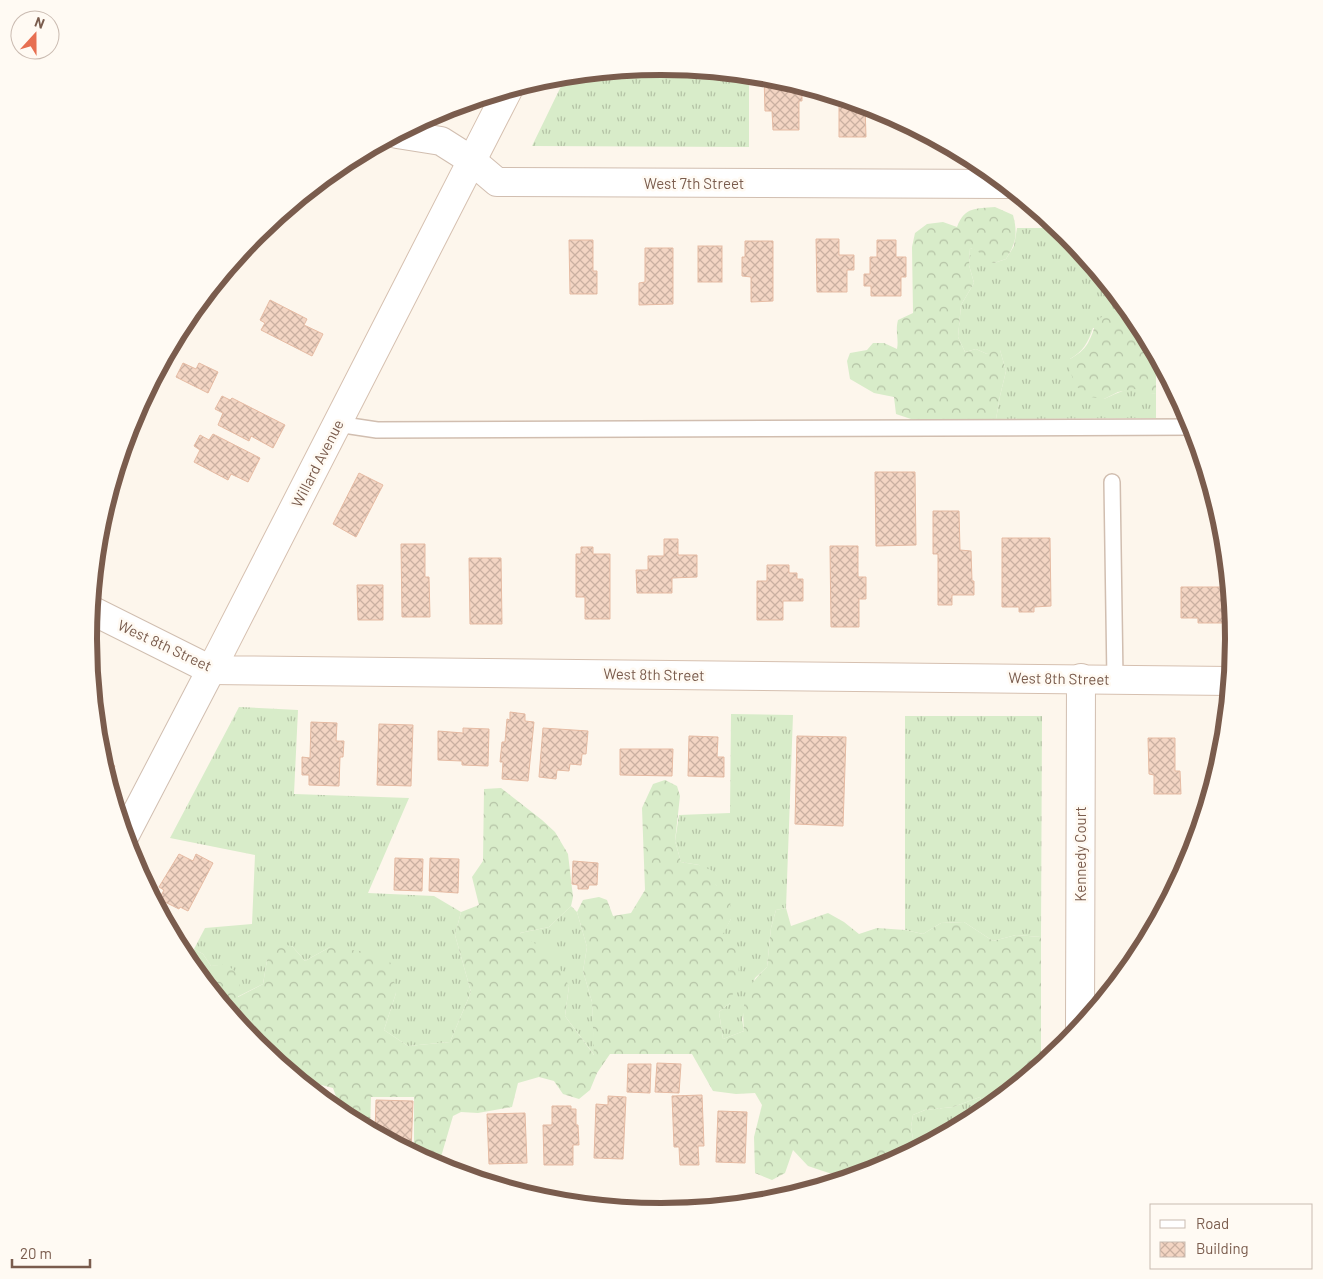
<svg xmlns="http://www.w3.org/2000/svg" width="1323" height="1279" font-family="Barlow,sans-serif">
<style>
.grass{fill:url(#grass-tufts)}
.forest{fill:url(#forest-crowns)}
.building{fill:url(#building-cross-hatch);stroke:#e6bba3}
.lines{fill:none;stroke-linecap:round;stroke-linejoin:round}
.lane-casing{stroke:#d1beb0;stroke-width:18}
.street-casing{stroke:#d1beb0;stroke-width:30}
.secondary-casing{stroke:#d6c0b0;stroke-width:30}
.lane{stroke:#fff;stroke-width:15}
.street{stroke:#fff;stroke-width:28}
.secondary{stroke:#fff;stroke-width:28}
.labels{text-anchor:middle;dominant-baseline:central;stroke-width:5;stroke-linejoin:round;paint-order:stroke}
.street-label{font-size:15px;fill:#7a5c4d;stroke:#fffaf3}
.rim{fill:none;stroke:#7a5c4d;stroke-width:6}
</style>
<defs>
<pattern id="grass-tufts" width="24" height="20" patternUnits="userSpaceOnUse" patternTransform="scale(1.25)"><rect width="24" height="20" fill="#d8ecc9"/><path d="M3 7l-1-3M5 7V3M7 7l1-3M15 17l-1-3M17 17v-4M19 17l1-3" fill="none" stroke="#b4c2a5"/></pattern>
<pattern id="forest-crowns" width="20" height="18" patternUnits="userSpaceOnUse" patternTransform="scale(1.25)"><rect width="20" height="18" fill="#d8ecc9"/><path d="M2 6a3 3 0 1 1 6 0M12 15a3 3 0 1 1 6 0" fill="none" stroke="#b4c2a5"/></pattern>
<pattern id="building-cross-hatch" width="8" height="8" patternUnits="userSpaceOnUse" patternTransform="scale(1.25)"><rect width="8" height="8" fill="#f3d5c3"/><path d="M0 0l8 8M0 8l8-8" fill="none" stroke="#cab0a1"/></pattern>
</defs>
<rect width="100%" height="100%" fill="#fdf6ec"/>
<g class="grass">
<polygon points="662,66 720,72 734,77 742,74 749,75 749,147 532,146 566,76"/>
<path d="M1017 228H1059L1067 234 1138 321 1146 335 1143 334 1139 325 1093 328C1088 343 1083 351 1070 359L1104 399C1113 395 1125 388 1136 389 1142 390 1149 393 1156 394V418L996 419 1000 396 1006 371 1000 350 987 354 976 349 965 352 958 337 961 305 974 283 969 265 970 248 978 250 994 263 1006 259 1014 246Z"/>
<polygon points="239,707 298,710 294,794 409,798 368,893 434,896 461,912 455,935 471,992 450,1042 408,1046 384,1030 396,993 330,947 305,961 292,946 267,960 263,984 237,997 226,965 211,966 203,954 194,949 205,928 252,924 255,855 170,838"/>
<polygon points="731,714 793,715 786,908 776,910 771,928 767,967 755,978 742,1019 744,1031 723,1039 719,1012 730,1003 721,936 731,919 716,885 699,865 681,862 675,841 679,815 730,813"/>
<polygon points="905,716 1042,716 1041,937 1016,935 993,941 964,922 941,923 923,934 905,930"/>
<polygon points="571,906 577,912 587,947 583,971 592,1002 595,1056 565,1016 569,986 520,933 549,927"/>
<polygon points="980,1097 985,1112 915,1151 911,1127 913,1115 925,1110 953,1107"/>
</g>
<g class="forest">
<path d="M995 207 1013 215C1018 234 1016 243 1006 259L994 263 983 259 978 251 970 248 969 265 974 283 961 305 958 337 965 352 976 349 987 354 994 349 1000 350 1006 371 1000 396 996 419 914 420 896 414 894 397 874 393 850 379 847 361 850 353 867 350 873 343H884L897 349C899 339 895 331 898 320L913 313 912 247 915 233 927 224 943 222 957 227C965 206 976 209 995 207Z"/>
<path d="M1110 311C1128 313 1135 317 1143 334L1146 335 1156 354V394L1146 393 1135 389 1118 392 1104 399 1091 397 1077 387 1070 372V359C1077 355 1084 350 1088 343 1098 325 1090 324 1110 311Z"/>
<path d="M665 780 677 786 680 796 675 841 681 862 699 865 713 871 716 885 730 897 731 919 722 936 737 949 739 974 730 1003 719 1012 723 1039 744 1031C741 1002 746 986 767 967L771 928 776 910 786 908 791 926 828 913 844 922 859 934 877 928 905 930 923 934 941 923 964 922 993 941 1016 935 1041 937V1066L985 1112 980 1097 953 1107 925 1110 913 1115 911 1127 915 1151 881 1169 867 1173H829L808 1166 793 1150 785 1173 772 1180 755 1173 754 1137 762 1105 755 1093 736 1094 713 1091 692 1054H610L597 1073 590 1090 579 1099 563 1094 554 1081 539 1077 518 1083 512 1107 478 1113 461 1112 453 1116 438 1167 414 1154V1097H371L370 1130 343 1116 333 1088 298 1079 256 1045 188 962 194 949 203 954 211 966 226 964 241 976 238 997 263 984 267 960 278 944 292 946 305 961 330 947 367 952 391 963 396 993 384 1030 408 1046 450 1042 471 992 455 935 461 912 479 905 472 877 483 861 484 789 501 788 542 820 555 832 568 854 573 897 571 906 549 927 520 933 554 957 569 986 565 1016 594 1055 592 1002 583 971 587 947 577 912 583 900 599 897 607 900 613 916 631 913 645 890 642 808 653 784Z"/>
</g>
<g class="building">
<polygon points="764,76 774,77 775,80 781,79 802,86 802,101 799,101 799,130 773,130 772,111 765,111"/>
<polygon points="839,99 846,99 865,105 866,137 839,137"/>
<polygon points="816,239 839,239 839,255 854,255 854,270 847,270 847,292 817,292"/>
<polygon points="569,240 593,240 593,271 597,271 597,294 570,294"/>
<polygon points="877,240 896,240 896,257 906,257 906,277 901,277 901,296 871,296 871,286 864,286 864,274 870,274 870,257 877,257"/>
<polygon points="745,241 773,241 773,301 751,302 751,277 742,276 742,257 745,257"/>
<rect x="698" y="246" width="24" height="36"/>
<polygon points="645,248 673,248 673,304 639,305 639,283 645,282"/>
<polygon points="270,300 307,319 304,325 323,334 312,356 261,330 265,323 260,320"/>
<polygon points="183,363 196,369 199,363 218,372 208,393 176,377"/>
<polygon points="222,396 230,400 232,398 285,425 273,448 251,436 249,441 218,425 223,413 215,409"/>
<polygon points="213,434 260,458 248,482 231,474 228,480 194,462 200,450 194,446 200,435 209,440"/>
<polygon points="875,472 915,472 916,545 876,546"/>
<polygon points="359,473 383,485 356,537 333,524"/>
<polygon points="933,511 959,511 960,550 971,551 972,581 974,581 974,595 952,595 952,605 938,605 938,554 933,554"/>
<polygon points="1002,538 1050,538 1051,606 1034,607 1034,612 1019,612 1019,607 1002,607"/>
<polygon points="664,539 678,539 678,555 697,555 697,577 672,578 672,593 637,593 636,570 648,570 648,556 664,556"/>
<polygon points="401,544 425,544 425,577 429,577 430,617 402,617"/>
<polygon points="830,546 858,546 858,577 866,577 866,599 859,599 859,627 831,627"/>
<polygon points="581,547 593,547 593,554 610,554 610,619 585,619 585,597 576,597 576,554 581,554"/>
<polygon points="469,558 501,558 502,624 470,624"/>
<polygon points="767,565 789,565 789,573 797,573 797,579 803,579 803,601 783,601 783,620 757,620 757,581 767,581"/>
<polygon points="357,585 383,585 383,620 358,620"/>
<polygon points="1181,587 1224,587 1224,623 1198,623 1198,618 1181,618"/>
<polygon points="510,712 525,714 525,721 534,722 528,781 502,779 503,762 500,762 502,742 505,742 507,719 510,720"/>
<polygon points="311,722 337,723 336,741 344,741 343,757 340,757 339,786 309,785 309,775 302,775 302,757 310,758"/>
<polygon points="379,724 413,725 411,786 377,785"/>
<polygon points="463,728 489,729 488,766 462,765 462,761 438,760 438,731 463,733"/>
<polygon points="543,728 588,731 586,754 582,754 581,765 570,764 569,771 557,770 556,779 539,777"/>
<polygon points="689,736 718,737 717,757 724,757 724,777 688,776"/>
<polygon points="797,736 846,737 843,826 795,824"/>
<polygon points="1148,738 1175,738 1175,771 1180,771 1181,794 1154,794 1154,775 1149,774"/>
<polygon points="620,749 673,749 672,776 620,775"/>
<polygon points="102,759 115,766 108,779"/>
<polygon points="179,854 193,861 196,854 213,863 188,911 180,907 179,909 159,899 164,890 159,887"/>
<polygon points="395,858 423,859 422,891 394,890"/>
<polygon points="430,858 459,859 458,893 429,891"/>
<polygon points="573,861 598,863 597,885 589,885 588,889 578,889 578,885 572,884"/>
<polygon points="174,937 186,943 182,952"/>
<polygon points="657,1063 681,1064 679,1093 655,1092"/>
<polygon points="628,1064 651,1064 650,1093 627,1092"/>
<polygon points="702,1095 704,1146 698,1146 699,1165 680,1165 679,1147 674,1147 672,1096"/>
<polygon points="608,1096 626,1097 623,1159 594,1158 596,1104 608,1105"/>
<polygon points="376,1100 413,1101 411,1152 375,1133"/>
<polygon points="552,1106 571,1106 571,1109 576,1109 576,1125 578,1125 579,1145 573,1145 573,1165 544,1165 543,1125 552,1125"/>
<polygon points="718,1111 747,1112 745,1163 716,1162"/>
<polygon points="525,1113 527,1163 489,1164 487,1114"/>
</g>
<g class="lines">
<g class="lane-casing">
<g id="lane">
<polyline points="337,424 377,430 1193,427"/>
<polyline points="1112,482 1115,679"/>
</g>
</g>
<g class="street-casing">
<g id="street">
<polyline points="397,134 441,141 471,160 497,182 1006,184"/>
<polyline points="91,610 211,670 125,835"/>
<polyline points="1080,1029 1081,678"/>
</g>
</g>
<g class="secondary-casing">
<polyline id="secondary" points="508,90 211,670 1231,681"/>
</g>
<use href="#lane" class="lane"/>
<use href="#street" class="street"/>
<use href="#secondary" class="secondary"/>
</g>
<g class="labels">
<g class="street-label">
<text x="694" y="183">West 7th Street</text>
<text transform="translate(317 463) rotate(-63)">Willard Avenue</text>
<text transform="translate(165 645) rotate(25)">West 8th Street</text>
<text transform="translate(654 674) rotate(1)">West 8th Street</text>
<text transform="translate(1059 678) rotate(1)">West 8th Street</text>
<text transform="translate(1080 854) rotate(-90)">Kennedy Court</text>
</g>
</g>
<path d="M0 0H1323V1279H0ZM97 639a564 564 0 1 1 1128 0a564 564 0 1 1-1128 0Z" fill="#fffaf3" fill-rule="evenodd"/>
<path class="rim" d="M97 639a564 564 0 1 1 1128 0a564 564 0 1 1-1128 0Z"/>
<rect x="1150" y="1204" width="162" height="65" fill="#fffaf3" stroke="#cabbb1"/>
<rect x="1160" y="1220" width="25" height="8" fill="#ffffff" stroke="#cabbb1"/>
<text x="1196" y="1229" font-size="15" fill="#7a5c4d">Road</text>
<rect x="1160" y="1242" width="25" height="15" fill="url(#building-cross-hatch)" stroke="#cabbb1"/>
<text x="1196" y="1254" font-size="15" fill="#7a5c4d">Building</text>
<g transform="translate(35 35) rotate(21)"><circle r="24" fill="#fffaf3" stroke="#cabbb1"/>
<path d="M0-4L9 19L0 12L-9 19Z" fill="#e76f51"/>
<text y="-8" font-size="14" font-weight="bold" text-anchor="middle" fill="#7a5c4d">N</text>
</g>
<path d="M12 1259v8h78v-8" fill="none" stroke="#7a5c4d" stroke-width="2.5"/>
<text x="20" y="1259" font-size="15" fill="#7a5c4d" stroke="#fffaf3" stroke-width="4" paint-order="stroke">20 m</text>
</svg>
